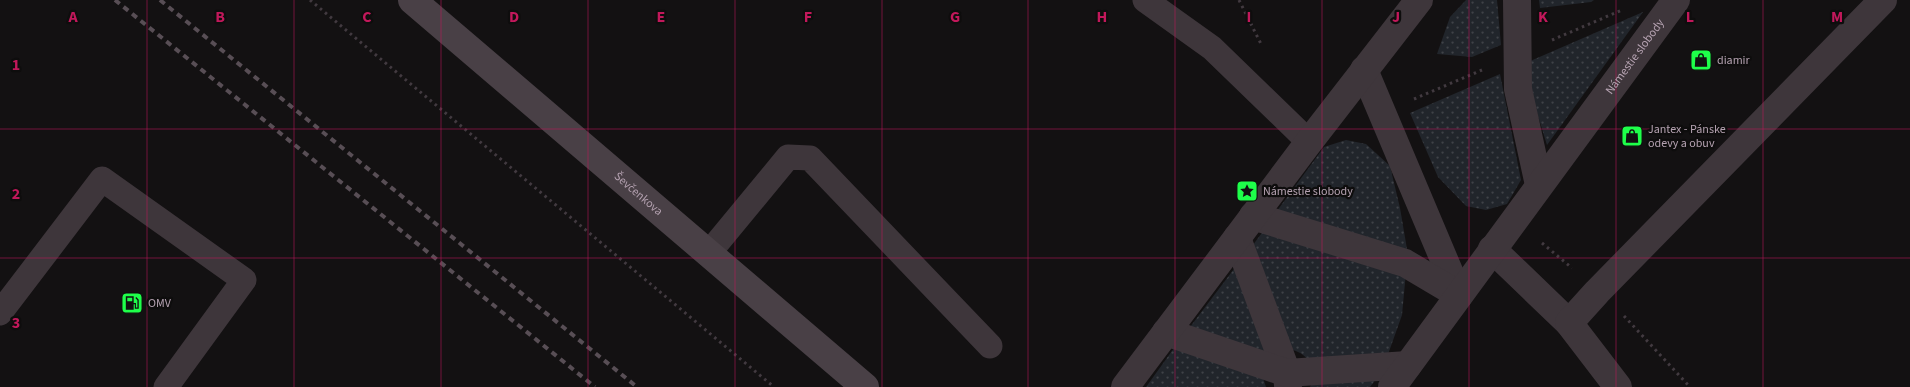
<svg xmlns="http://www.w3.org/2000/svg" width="1910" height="387" font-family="'Source Sans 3',sans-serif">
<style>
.grass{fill:url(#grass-dots)}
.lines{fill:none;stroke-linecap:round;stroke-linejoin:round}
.path{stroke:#423a40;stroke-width:3;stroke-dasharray:2.5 4;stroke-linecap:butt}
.service{stroke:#3e363b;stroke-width:25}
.pedestrian{stroke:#3e363b;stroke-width:28}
.minor{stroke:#3e363b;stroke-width:28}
.secondary{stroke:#494046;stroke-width:28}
.rail{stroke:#584e55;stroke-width:4;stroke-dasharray:6 5;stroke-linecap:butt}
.grid{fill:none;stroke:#c2185b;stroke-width:1;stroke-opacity:0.55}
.labels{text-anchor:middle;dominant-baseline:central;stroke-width:4.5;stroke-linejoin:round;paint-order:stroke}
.street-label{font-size:12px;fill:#b5a2b1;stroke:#0e0d0d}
.poi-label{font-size:12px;fill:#b5a2b1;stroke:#0e0d0d;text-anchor:start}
.grid-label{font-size:16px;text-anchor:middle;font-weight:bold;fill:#c2185b;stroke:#0e0d0d;stroke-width:4.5;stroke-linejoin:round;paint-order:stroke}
</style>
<defs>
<pattern id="grass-dots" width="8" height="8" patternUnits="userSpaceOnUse" patternTransform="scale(1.25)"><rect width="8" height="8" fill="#21252b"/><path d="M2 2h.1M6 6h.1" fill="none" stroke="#3f4247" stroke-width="1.8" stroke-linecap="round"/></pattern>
</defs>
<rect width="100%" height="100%" fill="#131112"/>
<g class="grass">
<polygon points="1466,0 1497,0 1501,45 1472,57 1437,54 1450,17"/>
<polygon points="1539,0 1594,0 1591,2 1540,8"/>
<polygon points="1643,12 1547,145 1534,103 1528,62"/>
<polygon points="1500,74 1521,180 1507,204 1486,210 1466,206 1438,177 1410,113"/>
<polygon points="1346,140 1366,144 1390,166 1400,208 1408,255 1274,215 1324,147"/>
<path d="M1264 230 1406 272 1402 315 1386 360 1310 362C1304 354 1298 351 1289 349L1250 249Z"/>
<polygon points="1237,265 1272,354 1187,331"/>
<polygon points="1177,344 1263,378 1266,387 1146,387"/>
<polygon points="1376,379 1370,387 1310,387 1311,385"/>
</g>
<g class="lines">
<g class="path">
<polyline points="310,0 774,387"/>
<polyline points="1239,0 1262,46"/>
<polyline points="1552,40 1622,10"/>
<polyline points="1414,99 1482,70"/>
<polyline points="1542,243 1572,268"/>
<polyline points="1624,316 1690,387"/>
</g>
<g class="service">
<polyline points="1145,0 1212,48 1309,142"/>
<polyline points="708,254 788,157 810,158 990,346"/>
<polyline points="0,313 102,179 244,280 166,387"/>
</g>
<g class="pedestrian">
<polyline points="1517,0 1518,89 1539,185"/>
<polyline points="1364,70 1459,295"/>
<polyline points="1253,216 1405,263 1459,295"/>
<polyline points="1237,238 1287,373 1288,385"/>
<polyline points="1492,249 1569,323"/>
<polyline points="1166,332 1287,373 1408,365"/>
<polyline points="1125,387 1309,142 1419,0"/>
<path id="s1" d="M1392 387 1676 0"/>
</g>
<polyline class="minor" points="1618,387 1569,323 1597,292 1883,0"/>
<path class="secondary" id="s2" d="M412 0 865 387"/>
<g class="rail">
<polyline points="115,0 595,387"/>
<polyline points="160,0 637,387"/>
</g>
</g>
<path class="grid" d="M147 0V387M294 0V387M441 0V387M588 0V387M735 0V387M882 0V387M1028 0V387M1175 0V387M1322 0V387M1469 0V387M1616 0V387M1763 0V387M0 129H1910M0 258H1910"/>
<defs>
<g id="shop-square" transform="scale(1.125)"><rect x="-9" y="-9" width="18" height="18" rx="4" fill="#1eff4a" stroke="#0e0d0d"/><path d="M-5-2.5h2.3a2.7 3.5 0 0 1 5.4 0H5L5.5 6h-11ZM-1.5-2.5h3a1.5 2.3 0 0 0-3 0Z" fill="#111"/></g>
<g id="sight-square" transform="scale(1.125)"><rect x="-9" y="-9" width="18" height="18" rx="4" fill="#1eff4a" stroke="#0e0d0d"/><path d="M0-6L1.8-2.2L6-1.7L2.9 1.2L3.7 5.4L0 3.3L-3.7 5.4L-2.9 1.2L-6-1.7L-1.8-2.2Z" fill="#111"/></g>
<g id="fuel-square" transform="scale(1.125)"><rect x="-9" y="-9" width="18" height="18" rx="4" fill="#1eff4a" stroke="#0e0d0d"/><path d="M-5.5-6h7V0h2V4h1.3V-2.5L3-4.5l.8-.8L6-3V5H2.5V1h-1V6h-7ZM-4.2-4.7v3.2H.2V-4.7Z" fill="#111"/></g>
</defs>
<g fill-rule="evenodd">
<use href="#shop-square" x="1701" y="60"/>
<use href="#shop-square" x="1632" y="136"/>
<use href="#sight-square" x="1247" y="191"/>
<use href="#fuel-square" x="132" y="303"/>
</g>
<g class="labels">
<g class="street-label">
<text stroke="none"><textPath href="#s1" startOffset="410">Námestie slobody</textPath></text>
<text stroke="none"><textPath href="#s2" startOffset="298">Ševčenkova</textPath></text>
</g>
<g class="poi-label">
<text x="1717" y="60">diamir</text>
<text x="1648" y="129">Jantex - Pánske<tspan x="1648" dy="14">odevy a obuv</tspan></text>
<text x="1263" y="191">Námestie slobody</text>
<text x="148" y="303">OMV</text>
</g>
</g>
<g class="grid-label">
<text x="73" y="22">A</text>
<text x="220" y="22">B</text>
<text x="367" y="22">C</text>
<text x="514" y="22">D</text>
<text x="661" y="22">E</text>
<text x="808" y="22">F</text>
<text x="955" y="22">G</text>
<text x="1102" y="22">H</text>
<text x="1249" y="22">I</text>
<text x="1396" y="22">J</text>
<text x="1543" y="22">K</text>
<text x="1690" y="22">L</text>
<text x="1837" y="22">M</text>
<text x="16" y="70">1</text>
<text x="16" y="199">2</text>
<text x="16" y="328">3</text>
</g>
</svg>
